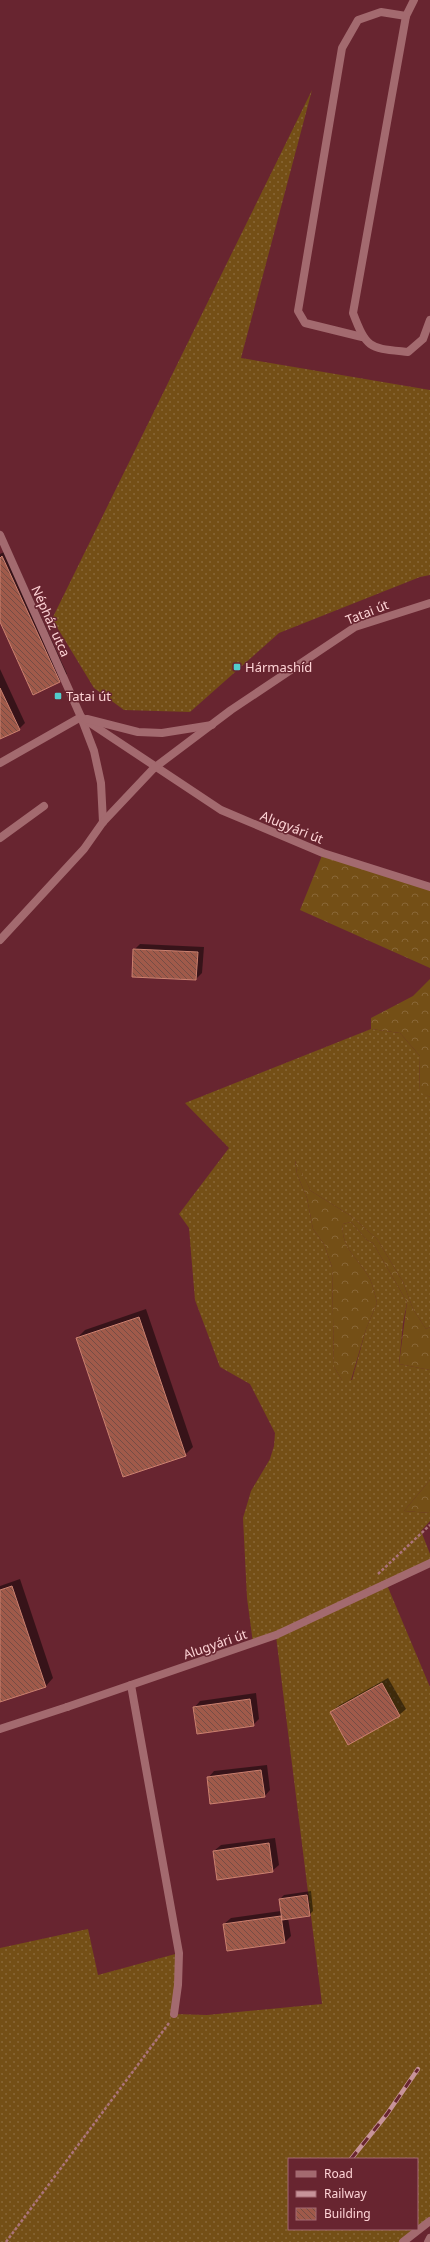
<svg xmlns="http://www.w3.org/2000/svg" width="430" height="2242" font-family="'Noto Sans',sans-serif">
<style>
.grass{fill:url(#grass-dots);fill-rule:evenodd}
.forest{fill:url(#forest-crowns)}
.shadow{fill:#0007}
.building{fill:url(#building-back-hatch);stroke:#cb8170}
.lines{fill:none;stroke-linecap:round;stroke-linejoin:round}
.path{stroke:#ac747b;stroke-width:2.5;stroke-dasharray:3 2;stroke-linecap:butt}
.lane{stroke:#a36a6f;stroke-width:8}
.street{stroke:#a36a6f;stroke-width:8}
.rail-casing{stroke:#c79399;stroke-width:4.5}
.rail{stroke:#682530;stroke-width:3;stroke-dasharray:9;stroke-linecap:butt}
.poi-dot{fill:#53cdcb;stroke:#682530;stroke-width:1.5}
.labels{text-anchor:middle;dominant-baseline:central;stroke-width:3;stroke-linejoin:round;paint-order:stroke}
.street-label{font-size:13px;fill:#fed4d6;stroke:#682530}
.poi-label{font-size:13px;fill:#fed4d6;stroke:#682530;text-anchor:start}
</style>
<defs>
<pattern id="grass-dots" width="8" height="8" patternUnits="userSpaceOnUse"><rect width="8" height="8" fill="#744f16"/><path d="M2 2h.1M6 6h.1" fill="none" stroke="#896737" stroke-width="1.8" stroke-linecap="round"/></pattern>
<pattern id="forest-crowns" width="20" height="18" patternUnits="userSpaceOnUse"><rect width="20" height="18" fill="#744f16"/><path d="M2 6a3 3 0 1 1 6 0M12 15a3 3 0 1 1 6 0" fill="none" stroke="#896737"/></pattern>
<pattern id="building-back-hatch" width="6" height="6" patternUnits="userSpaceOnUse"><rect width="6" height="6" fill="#a05a4a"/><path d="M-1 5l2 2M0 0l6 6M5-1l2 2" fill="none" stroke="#764d45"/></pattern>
</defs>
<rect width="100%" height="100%" fill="#682530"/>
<g class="grass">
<polygon points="312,90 241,358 430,390 430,575 420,577 279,633 190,712 124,710 94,688 52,619"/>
<path d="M371 1029 400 1033 420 1056 419 1091 430 1097V1327L426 1329 413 1309 403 1282 377 1239 351 1216 311 1191 295 1160 297 1174 307 1198 313 1229 324 1244 332 1267 334 1367 342 1380H352L366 1329 377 1303C375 1295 373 1286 370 1279 360 1260 340 1248 343 1224L351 1222 367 1240 373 1243 407 1302 403 1323 399 1364 430 1370V1480L404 1511 430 1513V1521L421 1531 430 1554V1563L387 1585 430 1687V2221L403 2242H0V1948L88 1929 98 1975 179 1953 174 2014 207 2015 322 2004 276 1636 253 1643 247 1598 243 1518 251 1491 270 1459 274 1446 275 1433 250 1384 220 1367 195 1300 189 1228 179 1214 229 1148 185 1103ZM289 2159H417V2229H289Z"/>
</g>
<g class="forest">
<polygon points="323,853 430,887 430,968 300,910"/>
<polygon points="430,979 430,1097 419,1092 420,1056 400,1033 371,1029 371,1018 413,996"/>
<path d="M295 1159 311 1191 351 1216 377 1239 403 1282 413 1309 426 1329 430 1327V1370L399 1364 407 1302 373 1243 367 1240 351 1222 343 1224C340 1248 360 1260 370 1279 373 1286 375 1295 377 1303L366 1329 351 1380H342L334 1367 332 1267 324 1244 313 1229 307 1198 297 1174Z"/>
<polygon points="430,1480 430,1513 404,1511"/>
</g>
<g class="shadow">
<polygon points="10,549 67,674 59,681 0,620 0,554"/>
<polygon points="0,669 25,723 19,729 0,738"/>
<polygon points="140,944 204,947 202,973 196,979 134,950"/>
<polygon points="146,1309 193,1447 185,1455 77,1338 85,1330"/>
<polygon points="20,1579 53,1678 46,1686 0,1701 0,1586"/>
<polygon points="388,1678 406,1709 399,1715 332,1712 338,1706"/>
<polygon points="256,1693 259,1719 253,1725 194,1708 200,1701"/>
<polygon points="267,1765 270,1790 264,1797 208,1778 214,1771"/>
<polygon points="275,1838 279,1865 272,1871 214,1851 221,1845"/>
<polygon points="311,1891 313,1911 309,1915 288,1918 291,1936 285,1942 224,1924 231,1918 281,1911 280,1899 284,1895"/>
</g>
<g class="building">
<polygon points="2,556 60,682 33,695 0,622 0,558"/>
<polygon points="0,688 20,730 0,739"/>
<polygon points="133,949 198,952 196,980 132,977"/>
<polygon points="139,1317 186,1456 123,1477 76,1338"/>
<polygon points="12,1586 46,1687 0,1702 0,1590"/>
<polygon points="382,1683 400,1716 348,1745 330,1712"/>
<polygon points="250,1699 254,1726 197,1734 193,1707"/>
<polygon points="261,1770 265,1797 210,1804 207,1777"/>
<polygon points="269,1843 273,1872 217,1880 213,1851"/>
<polygon points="307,1895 310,1916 282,1920 279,1899"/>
<polygon points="281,1916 285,1943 227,1951 223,1924"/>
</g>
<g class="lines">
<g class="path">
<polyline points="378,1574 430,1525"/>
<polyline points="6,2242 169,2023"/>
</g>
<g class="lane">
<path d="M414 0 406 16 353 313C367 350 370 348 408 352L423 339 430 320"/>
<polyline points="362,337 305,323 298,311 342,48 358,20 381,12 406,16"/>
<polyline points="0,838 44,806"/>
<polyline points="0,1729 67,1707"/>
</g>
<g class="street">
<polyline points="0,535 81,717 94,751 101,783 103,822"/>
<polyline points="81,717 221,810 323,853 430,887"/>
<polyline points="87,719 138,732 162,733 212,725"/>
<polyline points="0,763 81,717"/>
<polyline points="0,940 84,849 103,822 154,768 231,710 355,627 430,603"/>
<polyline points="131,1685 179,1953 178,1985 174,2014"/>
<polyline points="67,1707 276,1635 430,1563"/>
<polyline points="403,2242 430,2221"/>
<polyline points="428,2242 430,2238"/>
</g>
<g class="rail-casing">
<polyline id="rail" points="351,2159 387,2114 418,2069"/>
</g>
<use href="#rail" class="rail"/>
</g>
<g class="poi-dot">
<rect x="233" y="663" width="8" height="8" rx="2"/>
<rect x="54" y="692" width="8" height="8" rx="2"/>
</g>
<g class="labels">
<g class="street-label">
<text transform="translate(367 612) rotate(-22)">Tatai út</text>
<text transform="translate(51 621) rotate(66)">Népház utca</text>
<text transform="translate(292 827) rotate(22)">Alugyári út</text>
<text transform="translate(215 1644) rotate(-19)">Alugyári út</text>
</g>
<g class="poi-label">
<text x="245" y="667">Hármashíd</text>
<text x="66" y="696">Tatai út</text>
</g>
</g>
<rect x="288" y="2158" width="130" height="72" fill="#682530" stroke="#a46b72"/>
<rect x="296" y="2171" width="20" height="6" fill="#a36a6f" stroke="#a46b72"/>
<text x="324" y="2178" font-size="12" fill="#fed4d6">Road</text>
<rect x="296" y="2191" width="20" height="6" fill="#c79399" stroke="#a46b72"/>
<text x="324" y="2198" font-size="12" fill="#fed4d6">Railway</text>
<rect x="296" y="2208" width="20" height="12" fill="url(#building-back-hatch)" stroke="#a46b72"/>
<text x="324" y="2218" font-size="12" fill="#fed4d6">Building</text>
</svg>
